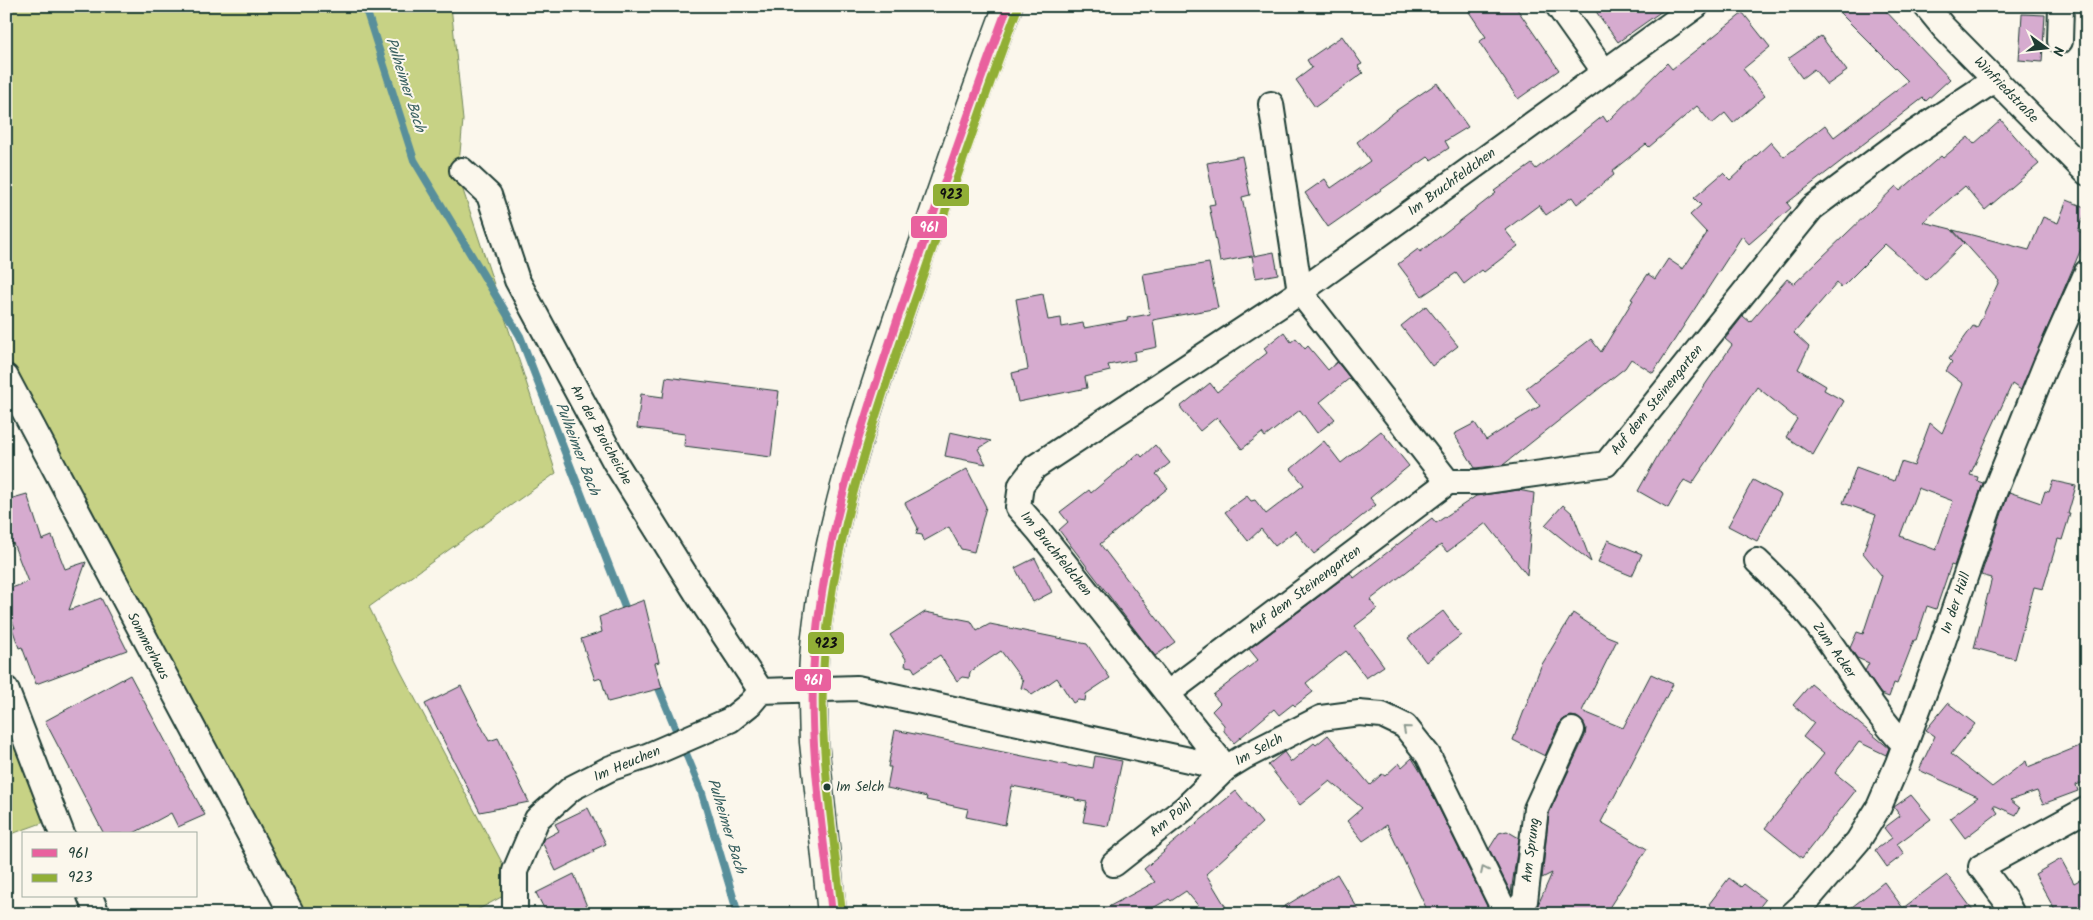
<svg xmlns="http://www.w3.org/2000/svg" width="2093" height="920" font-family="Kalam,sans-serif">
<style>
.green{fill:#c7d285;stroke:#73885c}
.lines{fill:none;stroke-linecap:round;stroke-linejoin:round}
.stream{stroke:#598f9b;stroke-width:8}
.building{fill:#d6abcf;stroke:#1f3d34;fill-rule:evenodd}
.minor-casing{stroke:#1f3d34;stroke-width:28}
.secondary-casing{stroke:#1f3d34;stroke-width:31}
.minor{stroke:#fbf7ec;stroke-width:24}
.secondary{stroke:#fbf7ec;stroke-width:28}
.bus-1-casing{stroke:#fbf7ec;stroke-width:11}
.bus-2-casing{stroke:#fbf7ec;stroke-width:11}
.bus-1{stroke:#e9619e;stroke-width:8}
.bus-2{stroke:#91af36;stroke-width:8}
.oneway{stroke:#8d9a90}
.bus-dot{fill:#1f3d34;stroke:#fbf7ec;stroke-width:2}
.labels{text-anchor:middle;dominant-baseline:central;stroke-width:4;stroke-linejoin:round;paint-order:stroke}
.bus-label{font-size:13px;fill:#1f3d34;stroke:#fbf7ec;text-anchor:start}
.street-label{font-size:14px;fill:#1f3d34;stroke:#fbf7ec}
.water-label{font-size:15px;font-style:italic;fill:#375f5f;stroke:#fbf7ec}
.line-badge{stroke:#fbf7ec;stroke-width:2}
.badge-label{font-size:14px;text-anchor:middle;font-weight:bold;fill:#fff}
.pale-badge-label{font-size:14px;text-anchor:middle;font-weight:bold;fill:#111}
</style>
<rect width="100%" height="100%" fill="#fbf7ec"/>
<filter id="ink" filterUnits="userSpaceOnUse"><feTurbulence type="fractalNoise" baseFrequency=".02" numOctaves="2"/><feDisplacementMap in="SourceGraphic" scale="10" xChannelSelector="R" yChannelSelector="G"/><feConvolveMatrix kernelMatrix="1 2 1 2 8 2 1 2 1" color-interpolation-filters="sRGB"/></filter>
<g filter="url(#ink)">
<g class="green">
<polygon points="6,6 451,6 463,120 458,175 556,473 369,607 401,672 516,889 470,914 295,914 6,377"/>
<polygon points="6,703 50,820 6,836"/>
</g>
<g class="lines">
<g class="stream">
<polyline points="365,6 414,160 520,336 628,615"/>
<polyline points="656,681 701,790 738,914"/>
</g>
</g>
<g class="building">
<polygon points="1465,6 1515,6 1559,70 1518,99 1479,42 1486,37"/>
<polygon points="1592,6 1669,6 1618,42"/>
<polygon points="1833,6 1881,6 1950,79 1926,101 1923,98 1787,203 1791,208 1749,244 1742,236 1653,373 1631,359 1625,368 1503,465 1475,468 1454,434 1475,423 1486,440 1540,406 1526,388 1591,339 1601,352 1633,300 1631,299 1648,274 1655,279 1668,259 1683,269 1707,233 1690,215 1701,205 1694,198 1723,173 1730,180 1771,142 1784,157 1825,125 1834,137 1908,81"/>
<polygon points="1743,13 1770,47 1743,69 1765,96 1733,123 1725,113 1712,124 1697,106 1649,147 1646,144 1612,171 1614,175 1577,204 1572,197 1546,215 1539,205 1505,230 1518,246 1484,272 1482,270 1464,284 1456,273 1422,296 1398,264 1418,249 1420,252 1496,193 1494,191 1532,164 1536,169 1603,116 1607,122 1667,63 1672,69"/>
<polygon points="2022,14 2045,15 2042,62 2019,60"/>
<polygon points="1342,36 1362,64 1358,66 1363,73 1315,107 1296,80 1312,68 1307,60"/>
<polygon points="1821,36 1847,71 1827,85 1814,69 1802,78 1788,59"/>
<polygon points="1437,83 1468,127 1445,141 1449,148 1431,160 1428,157 1328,227 1305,193 1325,179 1331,188 1370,161 1357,142 1397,110"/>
<polygon points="2001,120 2039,164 1985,210 1965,186 1923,222 1951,229 1964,243 1926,280 1885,244 1841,288 1837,283 1794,333 1809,347 1798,369 1826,386 1824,390 1844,401 1813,455 1786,437 1797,419 1757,387 1692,484 1684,480 1668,508 1638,491 1661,450 1732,345 1725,339 1743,316 1750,322 1787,279 1794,284 1896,186 1900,191 1941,156 1943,158 1968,137 1974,144"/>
<polygon points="1242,156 1250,195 1242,197 1254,256 1274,252 1278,274 1256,278 1252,256 1220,262 1209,205 1215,204 1207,163"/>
<path d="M2067 200 2087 208 2078 231 2087 235 2021 390 2012 384 1970 475 1978 477 1977 481 1983 483 1954 566 1951 565 1936 609 1927 606 1916 640H1914L1897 684 1894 683 1889 697 1881 694 1865 671 1869 663 1857 658 1850 648 1857 632 1863 634 1882 576 1863 553 1876 515 1843 503 1851 482 1856 467 1894 481 1901 462 1914 466 1930 423 1942 433 1963 384 1946 371 1952 362 1949 359 1973 326 1977 328 1999 281 1953 230 2029 250 2043 217 2058 223ZM1918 488 1953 501 1936 550 1900 536Z"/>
<polygon points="1209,263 1218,308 1153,320 1157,347 1134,352 1135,360 1108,365 1110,371 1085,377 1087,388 1018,402 1012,373 1028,369 1016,299 1043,294 1048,320 1061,318 1062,327 1083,323 1084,328 1128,320 1127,318 1150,314 1143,274"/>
<polygon points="1426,306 1458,346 1432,366 1401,326"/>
<polygon points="1284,332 1291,342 1296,338 1305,349 1308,346 1328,370 1337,362 1350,378 1320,402 1335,419 1317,433 1300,410 1265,437 1262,433 1242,449 1217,417 1200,431 1180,407 1210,383 1217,392 1267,353 1264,348"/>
<polygon points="666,377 779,391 771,457 684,446 685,434 637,428 641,394 663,397"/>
<polygon points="1381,431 1409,466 1370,498 1376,505 1314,554 1295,531 1275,546 1261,529 1248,541 1225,512 1247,496 1251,501 1255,500 1266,514 1304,485 1291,469 1324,441 1341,463"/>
<polygon points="950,432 991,441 978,449 986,464 945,456"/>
<polygon points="1155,445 1170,463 1156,474 1168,488 1100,544 1175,642 1155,656 1059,530 1068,522 1060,512 1089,490 1091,493 1139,453 1142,457"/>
<polygon points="967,469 986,507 974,552 961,549 949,527 924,541 922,535 916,534 918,528 905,503"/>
<polygon points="1753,480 1781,495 1757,541 1728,526"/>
<polygon points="2053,481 2076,486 2068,514 2070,514 2062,540 2058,539 2043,589 2034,587 2015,659 1974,648 1992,578 1981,575 2009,492 2041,503 2045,491 2049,492"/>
<polygon points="1518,490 1534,493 1527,575 1486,523 1447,552 1441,545 1370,600 1377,609 1355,626 1384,666 1366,678 1346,651 1306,683 1313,692 1295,706 1293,704 1279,715 1274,709 1234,743 1224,731 1224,725 1212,711 1220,703 1213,695 1258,660 1249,649 1350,573 1354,578 1432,518 1436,523 1476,496"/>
<polygon points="27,494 42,540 52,536 65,569 86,562 69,610 101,598 127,650 36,684 22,647 19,648 12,628 15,628 6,605 6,590 28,582 13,543 6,545 6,500"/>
<polygon points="1563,505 1573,514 1591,562 1545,525"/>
<polygon points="1608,540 1642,554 1632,576 1598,562"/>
<polygon points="1035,558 1052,592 1033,602 1015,568"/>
<polygon points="644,600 659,662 655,663 662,688 608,702 601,678 595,680 581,639 602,632 599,617"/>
<polygon points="1443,611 1461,635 1426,662 1408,638"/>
<polygon points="925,612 971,621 977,631 990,624 1087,644 1110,678 1086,694 1085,701 1078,700 1073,703 1057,678 1032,695 1028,690 1021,688 1023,681 1001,651 970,672 969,678 962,677 957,681 940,655 915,672 912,667 905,666 906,659 890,635"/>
<polygon points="1573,613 1607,636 1617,640 1582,711 1623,728 1651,674 1673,684 1601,822 1647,849 1605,914 1534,914 1552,873 1542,878 1549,813 1585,736 1586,728 1583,722 1577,717 1571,716 1564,719 1559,724 1545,756 1513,740 1541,666"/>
<polygon points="130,675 205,815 178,827 171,813 132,834 104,834 45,721"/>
<polygon points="1811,684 1889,748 1886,755 1859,742 1835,773 1856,790 1802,858 1765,828 1824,754 1803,737 1814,723 1793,705"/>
<polygon points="461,686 489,741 498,738 529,802 480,812 425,704"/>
<polygon points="1948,703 1975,724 1951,754 1992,787 2026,761 2028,767 2087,743 2087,781 2076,785 2078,791 2043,804 2037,791 2010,800 2020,808 2016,815 1996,806 1993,806 1998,813 1965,838 1950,818 1978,797 1919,770 1935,736 1926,730"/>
<polygon points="895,730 1077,767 1078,765 1093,768 1095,756 1122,761 1108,826 1083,822 1087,802 1075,800 1075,798 1012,786 1005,825 966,817 968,809 926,800 927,797 887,788 891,767 888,767"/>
<polygon points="1328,735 1370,785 1382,774 1385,776 1399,763 1402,767 1412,758 1423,776 1491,914 1429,914 1387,825 1363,841 1347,821 1362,808 1330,781 1300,805 1268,765 1284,752 1291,762 1314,743 1316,745"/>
<polygon points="1236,791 1262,823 1206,874 1230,914 1205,914 1186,891 1171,901 1169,899 1142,914 1095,914 1155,882 1144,869 1164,852 1163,851"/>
<polygon points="1911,795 1931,819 1897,844 1904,854 1887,867 1875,850 1892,838 1884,828 1900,816 1894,807"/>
<polygon points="588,808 606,844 593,850 594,852 556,871 542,842 544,839 559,831 555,824"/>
<polygon points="1507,831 1519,838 1511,893 1489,849 1499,833"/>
<polygon points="2061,859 2074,883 2087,876 2087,908 2076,914 2057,914 2035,874"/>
<polygon points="574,874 590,914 547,914 536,893"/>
<polygon points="1337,874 1361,914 1272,914 1318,886"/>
<polygon points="1947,875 1976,914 1843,914 1884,882 1903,908"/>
<polygon points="1729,878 1741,887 1744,884 1765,900 1754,914 1721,914 1709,904"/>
</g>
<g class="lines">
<g class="minor-casing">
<g id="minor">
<polyline points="1558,6 1604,71"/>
<polyline points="1926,6 1944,28 2087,173"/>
<polyline points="2060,41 2061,6"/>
<polyline points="1271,104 1300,292 1448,482"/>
<polyline points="462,170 489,195 517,280 615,462 701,600 761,691"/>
<polyline points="6,377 292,914"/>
<path d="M1757 561C1778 581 1799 602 1817 625 1847 664 1870 709 1905 745"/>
<polyline points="6,689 62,834"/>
<polyline points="1168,693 1448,482 1479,482 1606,464 1812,208 1899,143 1996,79"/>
<polyline points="1226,768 1039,531 1018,507 1021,485 1035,467 1300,292 1696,6"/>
<polyline points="1114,864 1185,808 1226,768 1244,757 1321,718 1359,713 1382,715 1405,726 1428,755 1506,914"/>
<polyline points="90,896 97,914"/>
<polyline points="515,914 515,871 537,819 572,788 611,768 647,756 730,720 750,704 761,691 857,688 1226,768"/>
<polyline points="1513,914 1525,901 1536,809 1572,730"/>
<polyline points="1793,914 1804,904 1858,841 1879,807 1898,763 1938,656 1994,493 2045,366 2087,272"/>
<polyline points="2012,914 2004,898 1981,867 2087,809"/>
</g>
</g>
<g class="secondary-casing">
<path id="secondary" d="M832 914 814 742C813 714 812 686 814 658 824 530 867 409 908 289 940 195 972 100 1008 6"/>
</g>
<use href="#minor" class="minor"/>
<use href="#secondary" class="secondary"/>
<g class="bus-1-casing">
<path id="bus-1" d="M832 914C823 830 808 744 814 660 823 536 864 417 904 300 938 202 971 103 1008 6"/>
</g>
<g class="bus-2-casing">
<path id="bus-2" d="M842 913C833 830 818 743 824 660 833 537 874 418 914 302 948 204 981 106 1017 10"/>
</g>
<use href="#bus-1" class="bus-1"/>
<use href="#bus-2" class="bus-2"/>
</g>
<defs><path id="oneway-chevron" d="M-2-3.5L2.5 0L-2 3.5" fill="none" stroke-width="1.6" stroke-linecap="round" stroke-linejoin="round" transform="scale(1.25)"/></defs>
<g class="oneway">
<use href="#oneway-chevron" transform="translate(1406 729) rotate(-139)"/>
<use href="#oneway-chevron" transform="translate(1484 870) rotate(-116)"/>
</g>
</g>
<circle class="bus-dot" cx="827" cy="787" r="4.5"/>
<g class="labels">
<g class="bus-label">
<text x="836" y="787">Im Selch</text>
</g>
<g class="street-label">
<text transform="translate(2006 90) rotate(46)">Winfriedstraße</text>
<text transform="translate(1452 182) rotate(-36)">Im Bruchfeldchen</text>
<text transform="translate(1657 400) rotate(-51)">Auf dem Steinengarten</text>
<text transform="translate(601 435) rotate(61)">An der Broicheiche</text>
<text transform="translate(1056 554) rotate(51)">Im Bruchfeldchen</text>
<text transform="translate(1305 590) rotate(-37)">Auf dem Steinengarten</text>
<text transform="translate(1956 603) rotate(-71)">In der Hüll</text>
<text transform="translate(148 646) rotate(62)">Sommerhaus</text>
<text transform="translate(1834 650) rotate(55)">Zum Acker</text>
<text transform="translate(1259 750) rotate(-28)">Im Selch</text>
<text transform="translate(627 764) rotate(-23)">Im Heuchen</text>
<text transform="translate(1171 818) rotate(-40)">Am Pohl</text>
<text transform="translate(1531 850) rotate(-83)">Am Sprung</text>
</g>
<g class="water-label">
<text transform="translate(405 85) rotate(72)">Pulheimer Bach</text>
<text transform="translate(577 449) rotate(69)">Pulheimer Bach</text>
<text transform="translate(726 826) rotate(73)">Pulheimer Bach</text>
</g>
</g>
<g class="line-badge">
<rect x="932" y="183" width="38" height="24" rx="5" fill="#91af36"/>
<rect x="910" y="215" width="38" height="24" rx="5" fill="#e9619e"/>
<rect x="807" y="631" width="38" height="24" rx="5" fill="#91af36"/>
<rect x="794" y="668" width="38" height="24" rx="5" fill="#e9619e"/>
</g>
<g class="badge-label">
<text x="929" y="232">961</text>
<text x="813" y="685">961</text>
</g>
<g class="pale-badge-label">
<text x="951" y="199">923</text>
<text x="826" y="648">923</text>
</g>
<rect width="2093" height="920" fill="none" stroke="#fbf7ec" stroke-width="25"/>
<rect x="12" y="12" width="2068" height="895" fill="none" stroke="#1f3d34" stroke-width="2" filter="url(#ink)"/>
<rect x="22" y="832" width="175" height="65" fill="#fbf7ec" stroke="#a3ada2"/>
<rect x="32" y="849" width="25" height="8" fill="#e9619e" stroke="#a3ada2"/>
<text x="68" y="858" font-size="15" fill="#1f3d34">961</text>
<rect x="32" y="874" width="25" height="8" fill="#91af36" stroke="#a3ada2"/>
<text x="68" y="882" font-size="15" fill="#1f3d34">923</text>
<g transform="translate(2046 48) rotate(105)" stroke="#fbf7ec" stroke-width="4" paint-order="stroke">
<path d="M0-4L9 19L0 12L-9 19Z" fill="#1f3d34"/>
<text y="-8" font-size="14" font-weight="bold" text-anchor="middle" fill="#1f3d34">N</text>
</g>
</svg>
